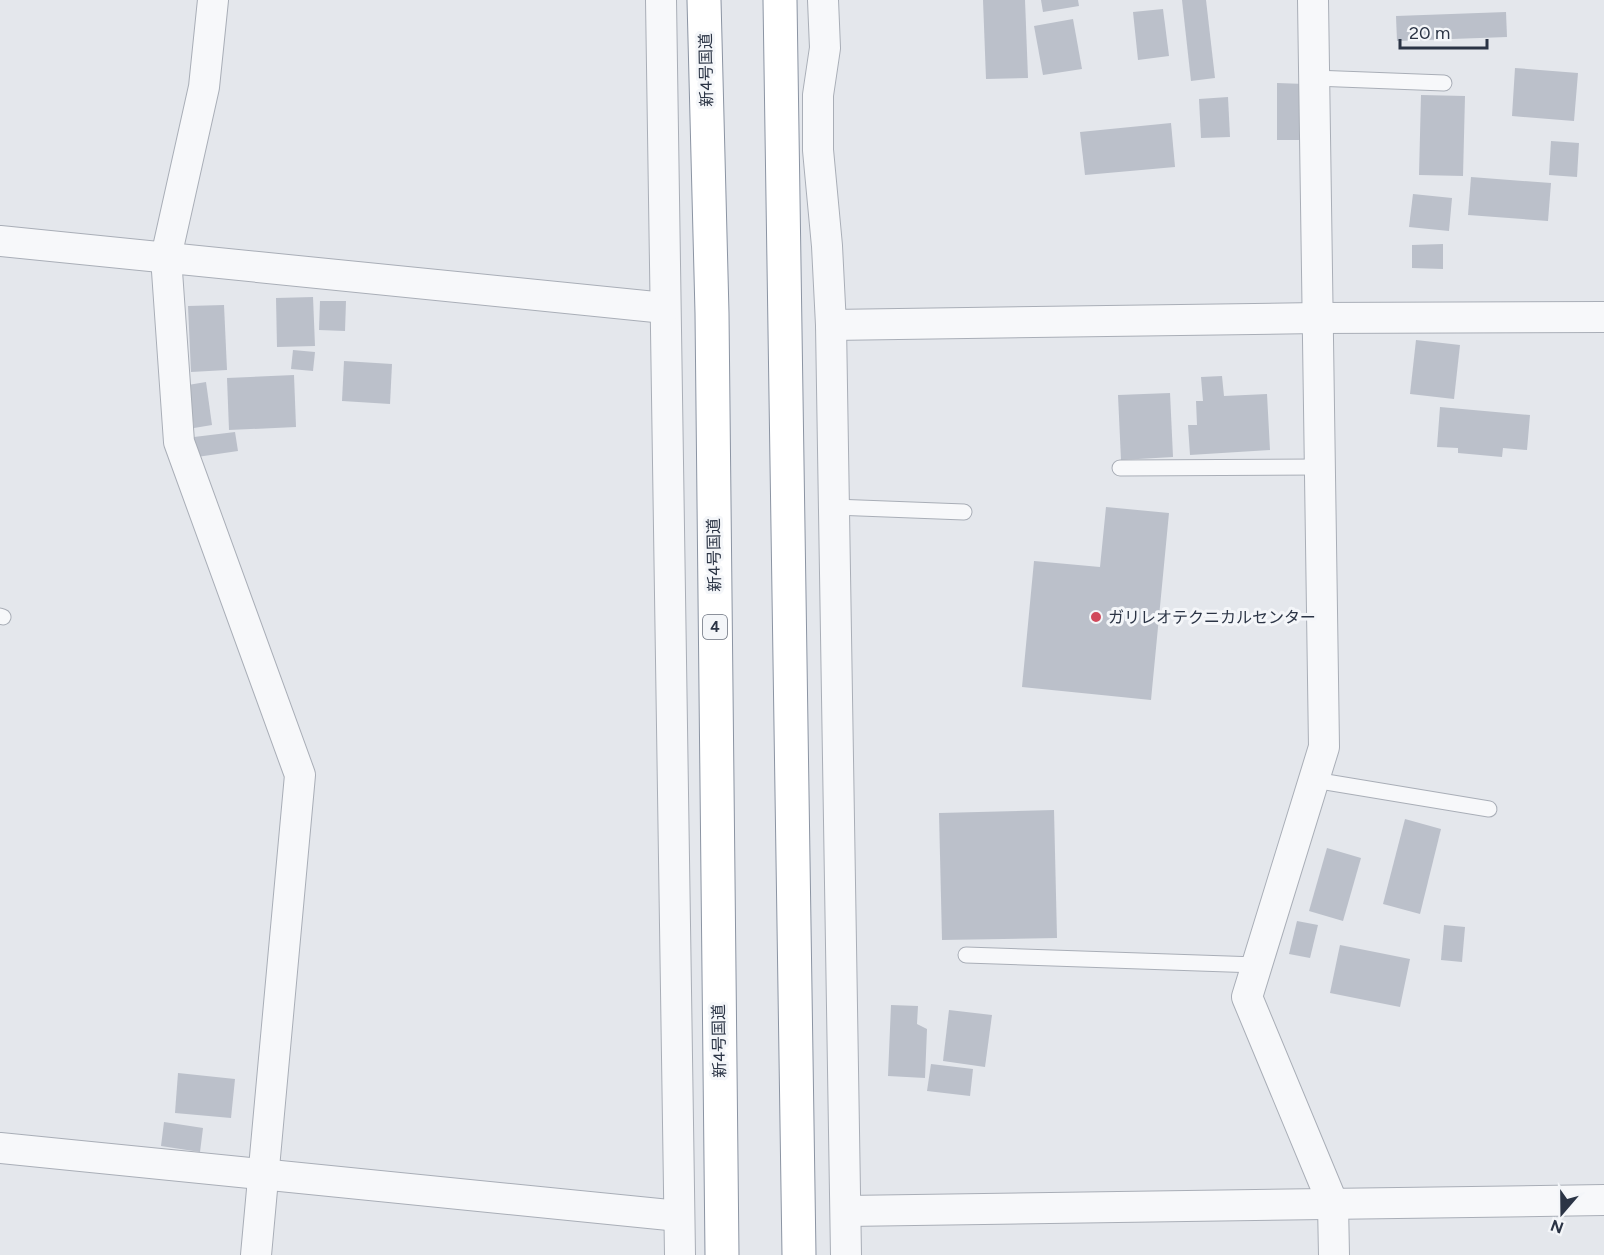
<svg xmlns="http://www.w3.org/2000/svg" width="1604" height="1255" font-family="Figtree,'Noto Sans JP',sans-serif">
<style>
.building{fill:#bbc0ca}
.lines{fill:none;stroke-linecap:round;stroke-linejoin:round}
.service-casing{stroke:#a9aeb7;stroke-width:17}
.minor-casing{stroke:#a9aeb7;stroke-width:32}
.trunk-casing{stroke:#8b94a3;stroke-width:35}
.service{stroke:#f7f8fa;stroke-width:15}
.minor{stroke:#f7f8fa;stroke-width:30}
.trunk{stroke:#fff;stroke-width:33}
.poi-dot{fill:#d1495b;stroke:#f4f6f9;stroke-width:2}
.labels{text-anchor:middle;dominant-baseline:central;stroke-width:6;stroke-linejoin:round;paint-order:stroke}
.shield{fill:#f4f6f9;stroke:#676e7b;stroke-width:1.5}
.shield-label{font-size:15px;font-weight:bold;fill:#2b3445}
.street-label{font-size:16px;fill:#2b3445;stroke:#f4f6f9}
.poi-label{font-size:16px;fill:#2b3445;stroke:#f4f6f9;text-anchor:start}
</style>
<rect width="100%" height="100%" fill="#e4e7ec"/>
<g class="building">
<polygon points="983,0 1025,0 1028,78 986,79"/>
<polygon points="1041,0 1078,0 1079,6 1043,12"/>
<polygon points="1182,0 1206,0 1215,78 1191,81"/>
<polygon points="1163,9 1169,56 1138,60 1133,12"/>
<polygon points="1506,12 1507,37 1397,41 1396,16"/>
<polygon points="1073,19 1082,69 1043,75 1034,26"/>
<polygon points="1515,68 1578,73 1574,121 1512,116"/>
<polygon points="1277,83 1305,84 1305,140 1277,140"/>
<polygon points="1421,95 1465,96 1463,176 1419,175"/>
<polygon points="1228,97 1230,137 1201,138 1199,99"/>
<polygon points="1171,123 1175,167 1085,175 1080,132"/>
<polygon points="1551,141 1579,143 1577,177 1549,175"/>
<polygon points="1471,177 1551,183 1548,221 1468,215"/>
<polygon points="1413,194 1452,198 1449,231 1409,227"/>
<polygon points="1443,244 1443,269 1412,268 1412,245"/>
<polygon points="313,297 315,346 277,347 276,298"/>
<polygon points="320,301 346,301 345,331 319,330"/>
<polygon points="224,305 227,370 191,372 188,306"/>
<polygon points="1416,340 1460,345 1454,399 1410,394"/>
<polygon points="293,350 315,352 313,371 291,369"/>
<polygon points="344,361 392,364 390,404 342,401"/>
<polygon points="294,375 296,427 229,430 227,378"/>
<polygon points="1222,376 1224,396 1267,394 1270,450 1190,455 1188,425 1197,425 1196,401 1203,401 1201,377"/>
<polygon points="206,382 212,425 194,428 188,385"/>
<polygon points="1170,393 1173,457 1121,460 1118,395"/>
<polygon points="1440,407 1530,415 1527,450 1503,448 1502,457 1458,453 1458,448 1437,447"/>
<polygon points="235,432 238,451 197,457 194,437"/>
<polygon points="1106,507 1169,513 1151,700 1022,687 1034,561 1100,567"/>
<polygon points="1054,810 1057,938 942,940 939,813"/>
<polygon points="1405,819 1441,829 1420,914 1383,904"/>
<polygon points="1327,848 1361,858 1343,921 1309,911"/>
<polygon points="1297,921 1318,925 1310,958 1289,954"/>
<polygon points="1444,925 1465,927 1462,962 1441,960"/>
<polygon points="1340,945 1410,959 1400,1007 1330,993"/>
<polygon points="891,1005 918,1006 917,1024 927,1029 925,1078 888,1076"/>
<polygon points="949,1010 992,1015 985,1067 943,1061"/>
<polygon points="931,1064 973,1069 970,1096 927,1091"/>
<polygon points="178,1073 235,1079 231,1118 175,1113"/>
<polygon points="164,1122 203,1128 200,1152 161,1146"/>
</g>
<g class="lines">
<g class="service-casing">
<g id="service">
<polyline points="1314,78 1444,83"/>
<polyline points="1120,468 1319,467"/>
<polyline points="834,507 964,512"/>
<polyline points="0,616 3,617"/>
<polyline points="1314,780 1489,809"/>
<polyline points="966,955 1257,965"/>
</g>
</g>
<g class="minor-casing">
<g id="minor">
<polyline points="213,0 204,87 166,257 179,442 300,775 256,1255"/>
<polyline points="661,0 680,1255"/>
<polyline points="823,0 825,48 818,95 818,150 827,246 831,325 846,1255"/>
<polyline points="1313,0 1324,747 1247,997 1333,1204 1334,1255"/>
<polyline points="0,241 665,308"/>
<polyline points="831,325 1317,318 1604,317"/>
<polyline points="0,1148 679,1216"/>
<polyline points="846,1211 1604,1200"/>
</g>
</g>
<g class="trunk-casing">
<g id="trunk">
<polyline points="704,0 712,313 722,1255"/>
<polyline points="780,0 799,1255"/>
</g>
</g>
<use href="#service" class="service"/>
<use href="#minor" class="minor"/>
<use href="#trunk" class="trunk"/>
</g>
<circle class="poi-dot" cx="1096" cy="617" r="6"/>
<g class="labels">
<rect class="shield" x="703" y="615" width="24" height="24" rx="4.5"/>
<g class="shield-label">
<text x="715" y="627">4</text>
</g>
<g class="street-label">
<text transform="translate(706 70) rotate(-91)">新4号国道</text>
<text transform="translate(714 555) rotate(-91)">新4号国道</text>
<text transform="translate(719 1041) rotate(-91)">新4号国道</text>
</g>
<g class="poi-label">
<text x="1108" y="617">ガリレオテクニカルセンター</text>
</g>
</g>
<g transform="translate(1562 1213) rotate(200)" stroke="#f4f6f9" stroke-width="4.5" paint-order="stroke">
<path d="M0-4.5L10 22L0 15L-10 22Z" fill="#2b3445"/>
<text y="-9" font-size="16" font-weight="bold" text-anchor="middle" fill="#2b3445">N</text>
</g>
<path d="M1400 39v9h87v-9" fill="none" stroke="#2b3445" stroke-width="3"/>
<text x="1409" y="39" font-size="18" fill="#2b3445" stroke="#f4f6f9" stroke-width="4.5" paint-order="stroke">20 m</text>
</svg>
